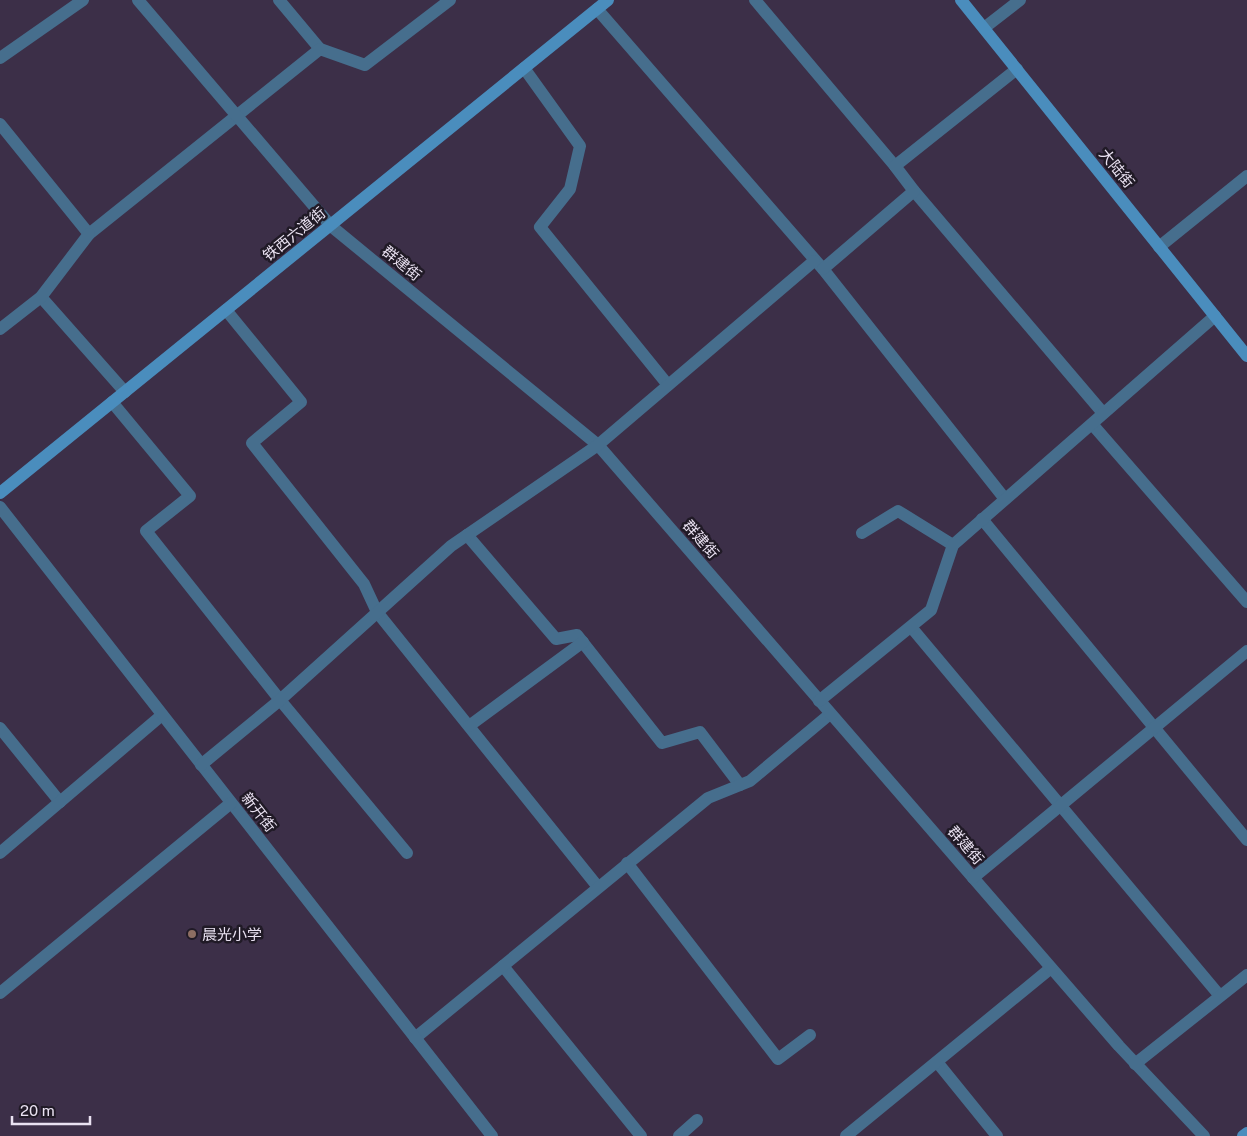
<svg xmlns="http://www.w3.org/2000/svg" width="1247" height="1136" font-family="'Public Sans','Noto Sans SC',sans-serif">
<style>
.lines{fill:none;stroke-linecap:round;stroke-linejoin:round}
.lane{stroke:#466e8d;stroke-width:12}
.street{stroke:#466e8d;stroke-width:12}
.secondary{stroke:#4a8dbd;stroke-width:12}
.education-dot{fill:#8d6e63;stroke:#201a26;stroke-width:2}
.labels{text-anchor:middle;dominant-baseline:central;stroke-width:5;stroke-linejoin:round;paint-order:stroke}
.street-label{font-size:15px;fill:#eae2f2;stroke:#201a26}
.poi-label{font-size:15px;fill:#eae2f2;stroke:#201a26;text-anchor:start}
</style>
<rect width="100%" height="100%" fill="#3c2f48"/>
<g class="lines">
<g class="lane">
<polyline points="279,0 320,49"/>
<polyline points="755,0 895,166"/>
<polyline points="984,28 1020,0"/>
<polyline points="0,58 83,0"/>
<polyline points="524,68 580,146 570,189 540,227 668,385"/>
<polyline points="0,124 89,234 320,49 365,65 450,0"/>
<polyline points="914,191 1103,413"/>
<polyline points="41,297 125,392"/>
<polyline points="226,310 301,402 252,443 364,584 377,612 598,887"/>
<polyline points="0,329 41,297 89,234"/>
<polyline points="112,402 190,496 146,531 280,700 407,853"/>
<polyline points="1092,424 1247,602"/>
<polyline points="982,519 1247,840"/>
<polyline points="862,533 898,511 953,545"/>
<polyline points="467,535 556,639 577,635 662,743 700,732 740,785"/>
<polyline points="911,627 1220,996"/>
<polyline points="469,726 583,642"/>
<polyline points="0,728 60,802"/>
<polyline points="0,853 162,715"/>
<polyline points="627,863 778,1059 810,1035"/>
<polyline points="503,966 641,1136"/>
<polyline points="415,1038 708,798 750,781 830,714"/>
<polyline points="937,1062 997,1136"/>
<polyline points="1135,1064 1247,975"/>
<polyline points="679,1136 697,1120"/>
<polyline points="846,1136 1051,968"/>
</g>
<g class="street">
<polyline points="138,0 331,226 598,445 1119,1046 1204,1136"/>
<polyline points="597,9 823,269 1005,499"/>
<polyline points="1159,247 1247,176"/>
<polyline points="823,269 914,191 895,166 1017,69"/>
<polyline points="0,507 492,1136"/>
<polyline points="819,701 931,610 953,545 1215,316"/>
<polyline points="201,765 280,700 451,546 598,445 814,261"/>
<polyline points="973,878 1247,651"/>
<polyline points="0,993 231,803"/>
</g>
<g class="secondary">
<polyline points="961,0 1247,356"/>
<polyline points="0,493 608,0"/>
<polyline points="1243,1136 1247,1133"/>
</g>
</g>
<circle class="education-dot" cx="192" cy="934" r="5"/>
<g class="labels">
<g class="street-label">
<text transform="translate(1117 168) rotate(51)">大陆街</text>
<text transform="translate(294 234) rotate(-39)">铁西六道街</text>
<text transform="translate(402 263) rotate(39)">群建街</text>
<text transform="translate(701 539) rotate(49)">群建街</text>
<text transform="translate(259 812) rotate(52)">新开街</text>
<text transform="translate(966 845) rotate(49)">群建街</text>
</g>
<g class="poi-label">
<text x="202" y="934">晨光小学</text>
</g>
</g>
<path d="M12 1116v8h78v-8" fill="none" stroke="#eae2f2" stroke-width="2.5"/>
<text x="20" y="1116" font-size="15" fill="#eae2f2" stroke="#201a26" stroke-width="4" paint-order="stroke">20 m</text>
</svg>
